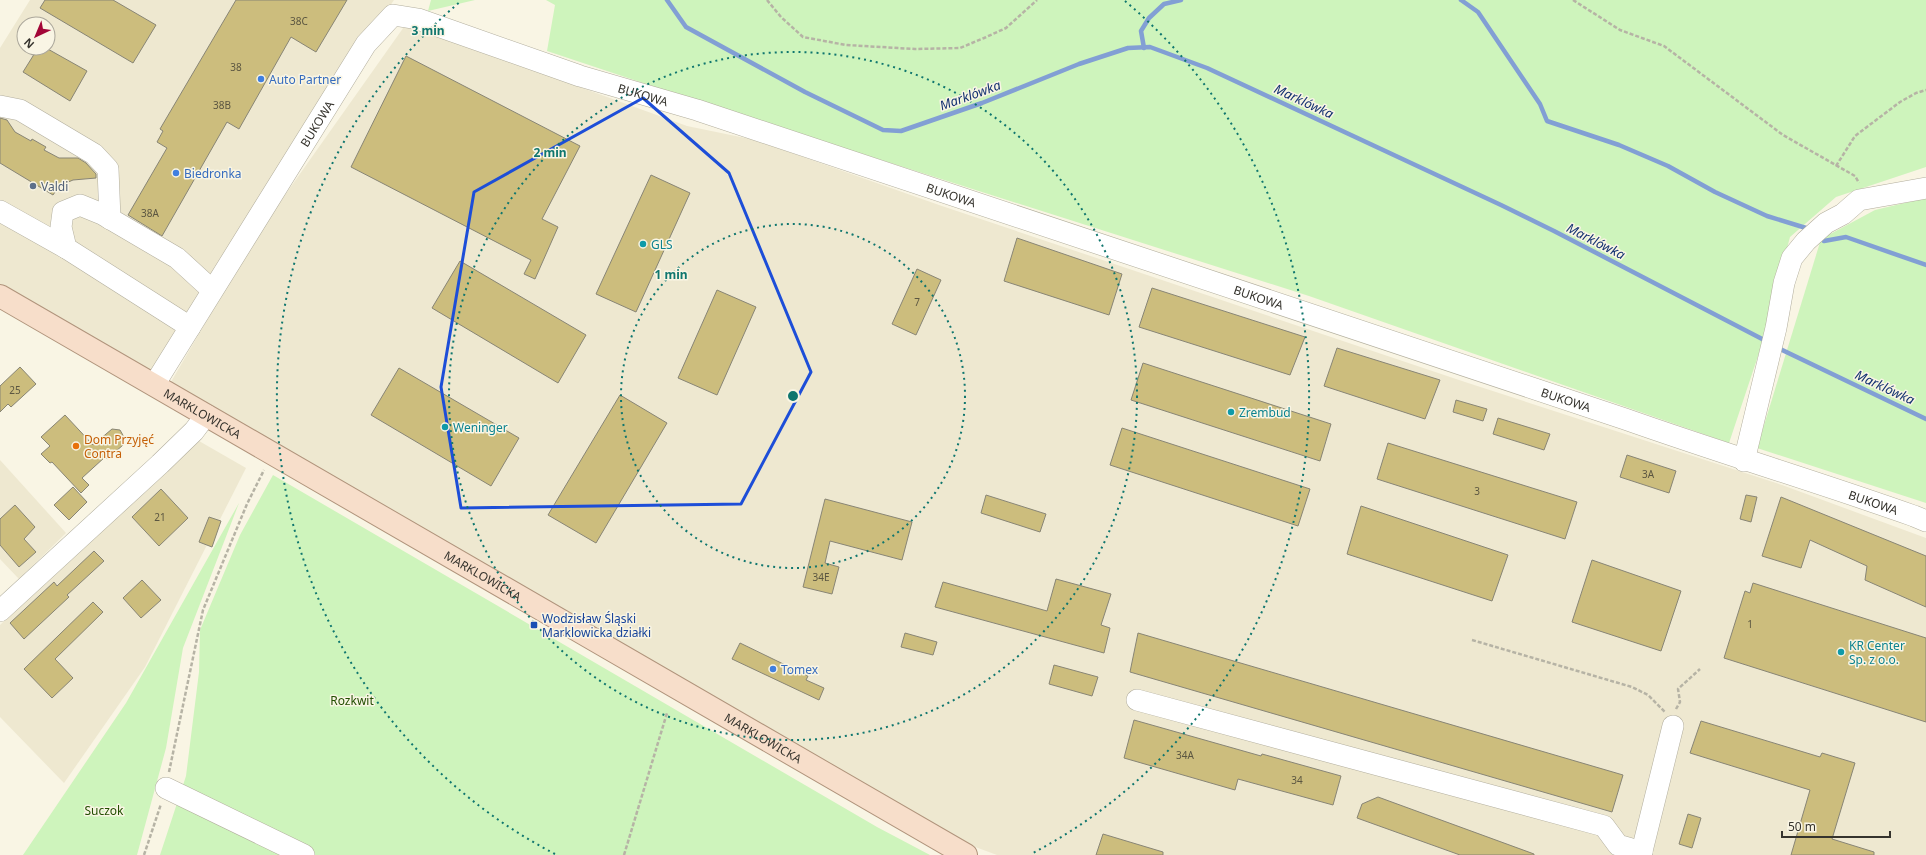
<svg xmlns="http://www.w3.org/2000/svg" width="1926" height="855" font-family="'Noto Sans',sans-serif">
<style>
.built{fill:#eee8d0;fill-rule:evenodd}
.green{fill:#cef4bc}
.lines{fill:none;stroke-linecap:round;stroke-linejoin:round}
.stream{stroke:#829fd4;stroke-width:4.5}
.building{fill:#ccbd7d;stroke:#888575}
.minor-casing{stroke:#b2ae9e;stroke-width:22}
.major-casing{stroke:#b0947c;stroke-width:24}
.path{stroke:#b6b3a5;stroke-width:2.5;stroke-dasharray:4 2;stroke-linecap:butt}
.minor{stroke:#fff;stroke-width:21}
.major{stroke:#f7deca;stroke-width:22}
.marked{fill:none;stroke:#1d4ed8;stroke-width:3;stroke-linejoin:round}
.ring{fill:none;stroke:#0f766e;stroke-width:2;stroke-dasharray:2 4}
.shop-dot{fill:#3f7fe0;stroke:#f9f5e4;stroke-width:1.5}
.service-dot{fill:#5c6f8a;stroke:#f9f5e4;stroke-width:1.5}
.culture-dot{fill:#0f9aa8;stroke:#f9f5e4;stroke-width:1.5}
.food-dot{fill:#e8710a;stroke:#f9f5e4;stroke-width:1.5}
.transit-dot{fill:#1a4fb4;stroke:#f9f5e4;stroke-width:1.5}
.labels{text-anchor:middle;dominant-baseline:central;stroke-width:3;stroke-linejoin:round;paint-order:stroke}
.number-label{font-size:10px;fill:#5b5641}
.shop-label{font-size:12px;fill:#366cbe;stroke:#f9f5e4;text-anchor:start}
.street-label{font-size:12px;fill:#35332d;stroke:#f9f5e4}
.service-label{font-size:12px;fill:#4e5e75;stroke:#f9f5e4;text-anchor:start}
.culture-label{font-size:12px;fill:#0d838f;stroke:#f9f5e4;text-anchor:start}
.food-label{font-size:12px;fill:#c56008;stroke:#f9f5e4;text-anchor:start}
.transit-label{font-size:12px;fill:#164399;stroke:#f9f5e4;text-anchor:start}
.park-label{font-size:12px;fill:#224e00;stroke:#f9f5e4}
.water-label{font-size:13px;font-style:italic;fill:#133271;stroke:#f9f5e4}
.centre{fill:#0f766e;stroke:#f9f5e4;stroke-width:2}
.ring-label{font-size:12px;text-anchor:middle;font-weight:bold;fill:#0f766e;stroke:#f9f5e4;stroke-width:3;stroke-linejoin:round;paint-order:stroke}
</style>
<rect width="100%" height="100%" fill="#f9f5e4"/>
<g class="built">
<path d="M30 0H394L312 121 151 370 0 284V48ZM24 24H48V48H24Z"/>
<polygon points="406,24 687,126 755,140 939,205 1465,382 1782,485 1926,538 1926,855 997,855 959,841 168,387 256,236"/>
<polygon points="199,441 246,468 145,667 64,783 0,717 0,625"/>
<polygon points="0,460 66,533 19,579 0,559"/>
</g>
<g class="green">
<polygon points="431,0 475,0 428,11"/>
<polygon points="546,0 1926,0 1926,167 1836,197 1790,237 1761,347 1729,443 1309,296 718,108 547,51 555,5"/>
<polygon points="1926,198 1926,503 1757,448 1821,239 1875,210"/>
<polygon points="273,475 877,827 930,855 160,855 186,776 199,672 200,630 240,535"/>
<polygon points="239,503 183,648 166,748 137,855 23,855 126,703"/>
</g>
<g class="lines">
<g class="stream">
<polyline points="667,0 686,27 805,92 883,130 901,131 982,103 1079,64 1128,48 1150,47 1207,68 1501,205 1554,231 1766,341"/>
<polyline points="1461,0 1478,12 1540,104 1547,121 1619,145 1668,166 1715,192 1767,216 1806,228"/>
<polyline points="1144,48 1141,31 1149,18 1164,4 1181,0"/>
<polyline points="1824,241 1846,237 1926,265"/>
<polyline points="1776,347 1926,419"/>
</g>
</g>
<g class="building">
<polygon points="45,0 113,0 156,25 133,63 40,8"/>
<polygon points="236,0 347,0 316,52 291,37 239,129 227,122 162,236 128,215 167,148 157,142 163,131 160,129"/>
<polygon points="38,48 46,48 87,71 70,101 23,72"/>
<polygon points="406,56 580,146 542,219 558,227 535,279 524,274 531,260 351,167"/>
<polygon points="0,118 7,120 15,132 31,141 32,139 46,147 44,150 59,158 78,158 86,163 96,174 96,178 73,180 59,186 53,195 0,163"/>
<polygon points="651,175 690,193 636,312 596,294"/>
<polygon points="1017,238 1122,274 1109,315 1004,281"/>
<polygon points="460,261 586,335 558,383 432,308"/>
<polygon points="917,269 941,280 916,335 892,324"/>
<polygon points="1152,288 1305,337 1290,375 1139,327"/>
<polygon points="717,290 756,307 717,395 678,378"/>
<polygon points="1337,348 1440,380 1425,419 1324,386"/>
<polygon points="1143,363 1331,424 1320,461 1131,400"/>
<polygon points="20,367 36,384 11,407 8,404 0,412 0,386"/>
<polygon points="399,368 519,438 491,486 371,415"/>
<polygon points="620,395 667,423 596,543 548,515"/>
<polygon points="1456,400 1487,409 1483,421 1453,412"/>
<polygon points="65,415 93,445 112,429 120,430 124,437 123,445 107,459 105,457 82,478 89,485 81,493 52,462 50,463 41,454 50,446 41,437"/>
<polygon points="1498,418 1550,434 1544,450 1493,434"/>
<polygon points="1122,428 1310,489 1298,526 1110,465"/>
<polygon points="1388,443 1577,502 1565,539 1377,479"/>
<polygon points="1627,455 1676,471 1669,493 1620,477"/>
<polygon points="73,487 87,502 69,520 54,505"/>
<polygon points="161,489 188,518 159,546 132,517"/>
<polygon points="986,495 1046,514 1040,532 981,513"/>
<polygon points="1746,495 1757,497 1751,522 1740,519"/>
<polygon points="1781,497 1926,556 1926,607 1865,580 1867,566 1810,540 1801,568 1762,556"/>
<polygon points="825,499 912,522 902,560 830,541 825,563 839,567 832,594 803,587"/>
<polygon points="15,505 35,527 24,539 36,552 19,567 0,545 0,519"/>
<polygon points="1361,506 1508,555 1492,601 1347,554"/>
<polygon points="209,517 221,521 212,547 199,542"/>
<polygon points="94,551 104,561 67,595 69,597 24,639 10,623 54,582 57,586"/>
<polygon points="1592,560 1681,591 1661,651 1572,622"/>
<polygon points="1056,579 1111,594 1101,625 1110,628 1104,653 935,607 943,582 1047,611"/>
<polygon points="142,580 161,600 141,618 123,598"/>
<polygon points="1753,583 1926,638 1926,722 1724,658 1745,591 1750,593"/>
<polygon points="93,602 103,612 55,659 73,678 52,698 24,669"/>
<polygon points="905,633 937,642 933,655 901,647"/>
<polygon points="1138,633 1623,775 1612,812 1130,672"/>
<polygon points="740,643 808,676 806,680 824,688 819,700 732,659"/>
<polygon points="1054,665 1098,677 1092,696 1049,684"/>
<polygon points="1134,720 1261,756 1262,754 1341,776 1333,805 1238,779 1235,790 1124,758"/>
<polygon points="1701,721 1820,757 1822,753 1855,763 1832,839 1874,852 1874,855 1791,855 1810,790 1690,753"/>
<polygon points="1378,797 1534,854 1534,855 1460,855 1357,818 1362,804"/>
<polygon points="1688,814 1701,818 1692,848 1679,844"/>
<polygon points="1103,834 1163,852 1163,855 1096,855"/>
</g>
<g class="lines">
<g class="minor-casing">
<g id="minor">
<polyline points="0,106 20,110 94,154 108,169 110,219"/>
<polyline points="0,211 66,248"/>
<polyline points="190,327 66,248 61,227 63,212 80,205 102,214 177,258 212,290"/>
<path id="s1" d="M154 385 366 44 393 15 418 19 580 76 697 110 1625 419C1721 453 1818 482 1914 516L1926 521"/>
<polyline points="1744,461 1776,328 1784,283 1792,258 1806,241 1826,223 1843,214 1859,200 1926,188"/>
<polyline points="0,611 160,464 194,431 206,415"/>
<polyline points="1137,700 1604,826 1618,845 1642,852"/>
<polyline points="166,788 304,855"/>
<polyline points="1641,855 1673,726"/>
</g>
</g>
<g class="major-casing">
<g id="major">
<path id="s2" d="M0 296 966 855"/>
</g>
</g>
<g class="path">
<polyline points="767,0 781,17 803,37 846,45 915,49 960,48 984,38 1006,28 1037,0"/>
<polyline points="1573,0 1620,30 1664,46 1783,135 1855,176 1859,183"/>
<polyline points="1836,166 1855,136 1900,102 1916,93 1926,90"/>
<polyline points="1472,640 1632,687 1648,695 1665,712"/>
<polyline points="1676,709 1680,702 1678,689 1700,669"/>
<polyline points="169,772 203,610 247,504 264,470"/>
<polyline points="144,855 161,804"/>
<polyline points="624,855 667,713"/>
</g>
<use href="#minor" class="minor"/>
<use href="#major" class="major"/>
</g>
<path class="marked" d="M643 98 729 173 811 372 741 504 461 508 441 387 474 192Z"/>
<g class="ring">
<circle cx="793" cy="396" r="172"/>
<circle cx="793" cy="396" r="344"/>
<path d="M555 854A516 516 0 0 1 461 1M1125 1A516 516 0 0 1 1031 854"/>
</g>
<g class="shop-dot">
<circle cx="261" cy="79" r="4"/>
<circle cx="176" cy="173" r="4"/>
<circle cx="773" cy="669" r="4"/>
</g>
<circle class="service-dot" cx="33" cy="186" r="4"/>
<g class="culture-dot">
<circle cx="643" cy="244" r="4"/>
<circle cx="1231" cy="412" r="4"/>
<circle cx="445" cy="427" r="4"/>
<circle cx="1841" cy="652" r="4"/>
</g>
<circle class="food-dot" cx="76" cy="446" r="4"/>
<rect class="transit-dot" x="530" y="621" width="8" height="8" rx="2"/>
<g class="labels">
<g class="number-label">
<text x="299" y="21">38C</text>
<text x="236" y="67">38</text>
<text x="222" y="105">38B</text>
<text x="150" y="213">38A</text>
<text x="917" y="302">7</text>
<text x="15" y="390">25</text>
<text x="1648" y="474">3A</text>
<text x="1477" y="491">3</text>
<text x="160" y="517">21</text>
<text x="821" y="577">34E</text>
<text x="1750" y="624">1</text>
<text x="1185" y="755">34A</text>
<text x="1297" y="780">34</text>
</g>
<g class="shop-label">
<text x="269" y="79">Auto Partner</text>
<text x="184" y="173">Biedronka</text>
<text x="781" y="669">Tomex</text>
</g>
<g class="street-label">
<text stroke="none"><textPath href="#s1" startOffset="704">BUKOWA</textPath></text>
<text stroke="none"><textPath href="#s1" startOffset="308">BUKOWA</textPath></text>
<text stroke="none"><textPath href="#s1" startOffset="1028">BUKOWA</textPath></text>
<text stroke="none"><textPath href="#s1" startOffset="1352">BUKOWA</textPath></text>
<text stroke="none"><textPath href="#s1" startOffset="1676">BUKOWA</textPath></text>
<text stroke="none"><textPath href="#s2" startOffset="234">MARKLOWICKA</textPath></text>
<text stroke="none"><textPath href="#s1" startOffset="2000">BUKOWA</textPath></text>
<text stroke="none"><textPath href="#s2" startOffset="558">MARKLOWICKA</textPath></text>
<text stroke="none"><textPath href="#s2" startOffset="882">MARKLOWICKA</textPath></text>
</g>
<g class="service-label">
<text x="41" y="186">Valdi</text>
</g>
<g class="culture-label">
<text x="651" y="244">GLS</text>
<text x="1239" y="412">Zrembud</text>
<text x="453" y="427">Weninger</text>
<text x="1849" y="645">KR Center<tspan x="1849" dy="14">Sp. z o.o.</tspan></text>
</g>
<g class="food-label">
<text x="84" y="439">Dom Przyjęć<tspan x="84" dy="14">Contra</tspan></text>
</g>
<g class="transit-label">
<text x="542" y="618">Wodzisław Śląski<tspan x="542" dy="14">Marklowicka działki</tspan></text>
</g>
<g class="park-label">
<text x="352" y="700">Rozkwit</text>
<text x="104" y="810">Suczok</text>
</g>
<g class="water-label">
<text transform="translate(970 95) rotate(-20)">Marklówka</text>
<text transform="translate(1304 101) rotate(25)">Marklówka</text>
<text transform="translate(1596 241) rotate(27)">Marklówka</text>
<text transform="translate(1885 387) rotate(25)">Marklówka</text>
</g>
</g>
<circle cx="793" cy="396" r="6" class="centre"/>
<g class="ring-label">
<text x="428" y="35">3 min</text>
<text x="550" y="157">2 min</text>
<text x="671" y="279">1 min</text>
</g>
<g transform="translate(36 36) rotate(224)"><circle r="19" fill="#f9f5e4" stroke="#aba79b"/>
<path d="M0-3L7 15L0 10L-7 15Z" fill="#a30638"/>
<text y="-6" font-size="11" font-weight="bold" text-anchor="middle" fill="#35332d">N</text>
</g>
<path d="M1782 831v6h108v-6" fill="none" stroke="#35332d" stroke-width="2"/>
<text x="1788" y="831" font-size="12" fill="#35332d" stroke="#f9f5e4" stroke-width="3" paint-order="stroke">50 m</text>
</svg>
